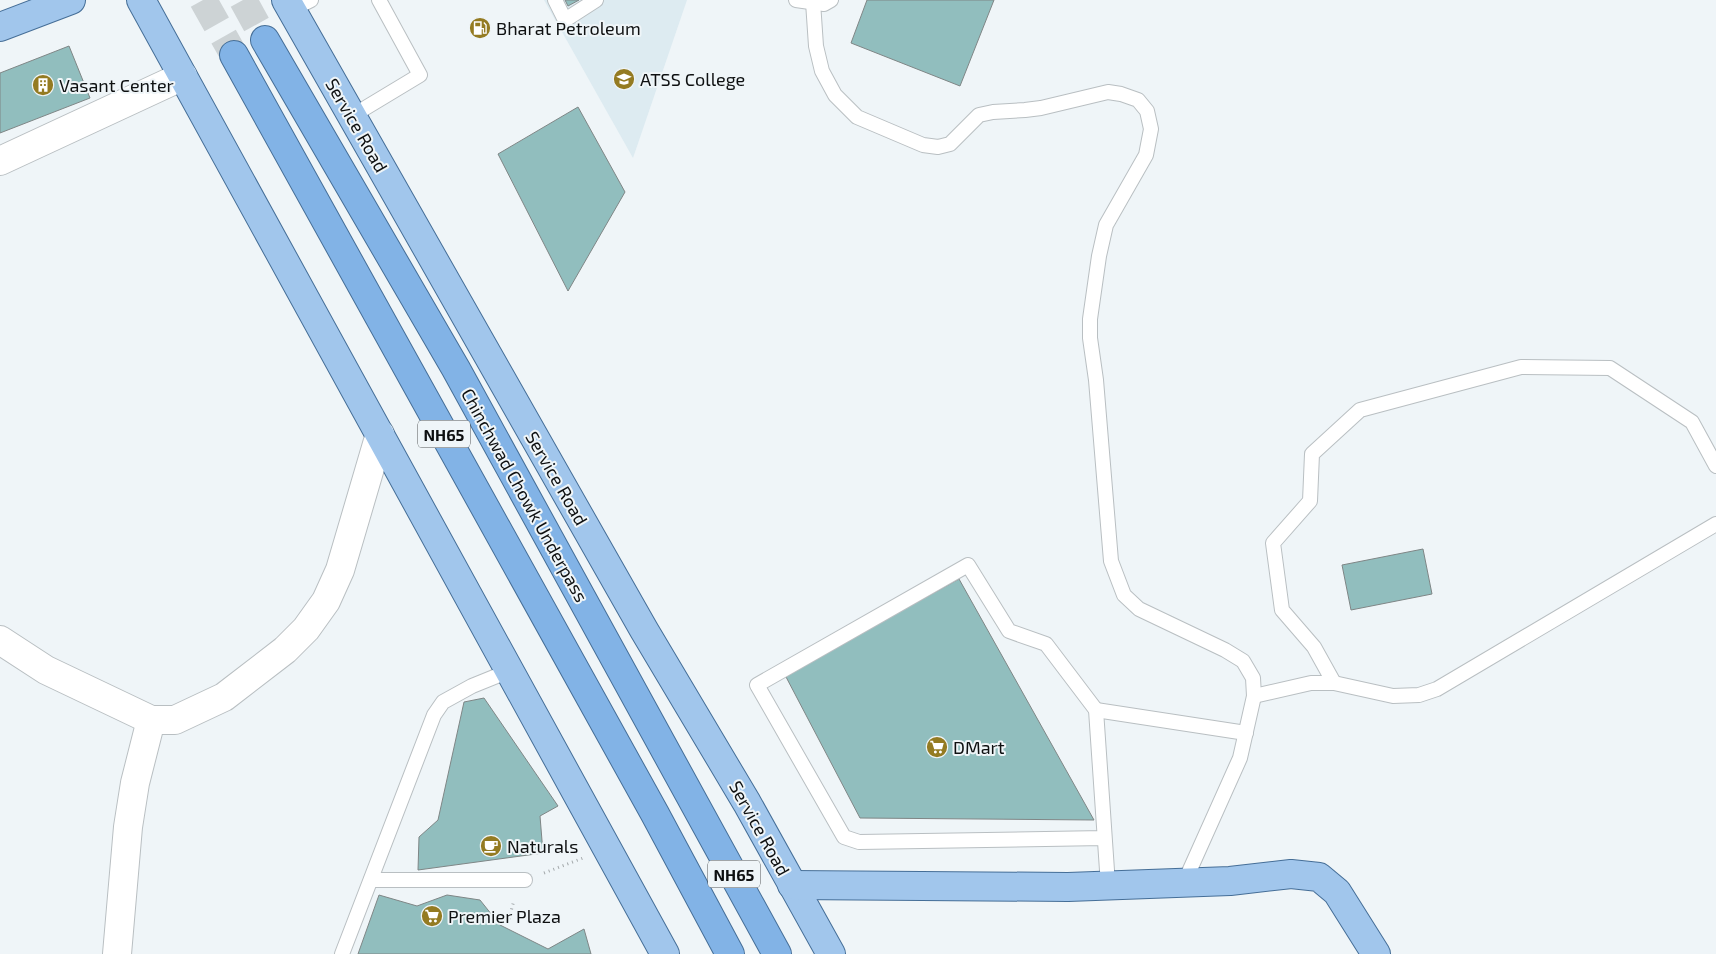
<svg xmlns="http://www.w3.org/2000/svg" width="1716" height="954" font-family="'Exo 2',sans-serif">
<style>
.built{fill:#ddebf1}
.building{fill:#91bebe;stroke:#7f8686}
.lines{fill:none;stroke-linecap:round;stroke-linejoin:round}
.trunk-tunnel{stroke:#cdd3d5;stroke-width:28;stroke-dasharray:28 14;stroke-linecap:butt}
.service-casing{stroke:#b9bfc2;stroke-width:16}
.minor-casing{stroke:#b9bfc2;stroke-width:30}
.primary-casing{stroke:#456e97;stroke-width:30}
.trunk-casing{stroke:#456e97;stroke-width:30}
.path{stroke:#a4a9ab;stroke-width:3;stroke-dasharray:1 4;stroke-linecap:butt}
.service{stroke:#fff;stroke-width:14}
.minor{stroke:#fff;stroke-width:28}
.primary{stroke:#a1c6ec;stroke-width:28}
.trunk{stroke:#82b3e6;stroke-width:28}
.labels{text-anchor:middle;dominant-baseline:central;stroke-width:4;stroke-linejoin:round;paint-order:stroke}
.shield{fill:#eff5f8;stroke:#525556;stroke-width:1}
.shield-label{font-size:16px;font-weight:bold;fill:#0e1011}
.poi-label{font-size:18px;fill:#0e1011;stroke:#eff5f8;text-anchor:start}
.street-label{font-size:18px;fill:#0e1011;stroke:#eff5f8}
</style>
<rect width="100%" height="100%" fill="#eff5f8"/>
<polygon class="built" points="544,0 687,0 633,158"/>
<g class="building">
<polygon points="565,0 579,0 568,6"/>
<polygon points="867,0 994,0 960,86 851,43"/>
<polygon points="69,46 90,98 0,133 0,73"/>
<polygon points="578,107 625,192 568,291 498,154"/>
<polygon points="1423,549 1432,594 1351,610 1342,565"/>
<polygon points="959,579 1094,820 860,818 785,675"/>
<polygon points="484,698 558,806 540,816 543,853 418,870 419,837 438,820 464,702"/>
<polygon points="379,895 417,906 447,895 480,900 500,925 548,949 584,929 591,954 358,954"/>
</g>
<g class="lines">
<g class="trunk-tunnel">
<polyline points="203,0 234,55"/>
<polyline points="243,0 265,40"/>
</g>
<g class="service-casing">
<g id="service">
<polyline points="555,0 565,20 596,0"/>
<polyline points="796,0 824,4 831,0"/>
<polyline points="813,2 816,46 822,71 835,95 857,117 923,145 938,147 950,144 979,115 993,112 1025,110 1041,108 1108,92 1121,94 1138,100 1147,111 1151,129 1146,155 1106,225 1099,256 1090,319 1090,338 1096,380 1111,561 1124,595 1139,609 1225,650 1243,661 1253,678 1254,696 1240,758 1184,883"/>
<polyline points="291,10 311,0"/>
<polyline points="352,116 420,75 379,0"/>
<polyline points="1334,683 1314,647 1282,610 1273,543 1310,501 1312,454 1360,410 1521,367 1610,368 1692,422 1716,466"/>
<polyline points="1254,696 1311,683 1334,683 1393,696 1419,695 1437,689 1716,524"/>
<polyline points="1096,710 1246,733"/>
<polyline points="1104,838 859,842 844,837 757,685 968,565 1009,631 1046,644 1096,710 1108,885"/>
<polyline points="371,880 525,880"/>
<polyline points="342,954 434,715 443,702 472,686 509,671"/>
</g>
</g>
<g class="minor-casing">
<g id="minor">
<polyline points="0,161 183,76"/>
<polyline points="0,640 46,670 151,720 175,720 224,697 285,650 306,629 326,601 340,570 380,434"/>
<polyline points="117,954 128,827 135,783 151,720"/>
</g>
</g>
<g class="primary-casing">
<g id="primary">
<polyline points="141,0 665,954"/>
<polyline points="286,0 644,630 747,803 831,954"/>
<polyline points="0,27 71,0"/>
<polyline points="792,885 1068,887 1230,881 1291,874 1319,877 1337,892 1376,954"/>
</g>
</g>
<g class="trunk-casing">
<g id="trunk">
<polyline points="265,40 456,369 777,954"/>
<polyline points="234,55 655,814 730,954"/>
</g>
</g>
<g class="path">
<polyline points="544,873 583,858"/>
<polyline points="509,919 514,900"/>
</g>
<use href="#service" class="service"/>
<use href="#minor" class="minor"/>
<use href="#primary" class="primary"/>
<use href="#trunk" class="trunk"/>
</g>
<defs>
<g id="fuel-disc" transform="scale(1.125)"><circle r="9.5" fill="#947b22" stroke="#eff5f8"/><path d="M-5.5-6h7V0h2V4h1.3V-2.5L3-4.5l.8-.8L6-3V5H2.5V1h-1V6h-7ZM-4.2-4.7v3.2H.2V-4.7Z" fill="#fff"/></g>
<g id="university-disc" transform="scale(1.125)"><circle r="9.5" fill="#947b22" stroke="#eff5f8"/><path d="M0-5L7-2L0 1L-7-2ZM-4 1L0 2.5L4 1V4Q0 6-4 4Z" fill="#fff"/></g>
<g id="building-disc" transform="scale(1.125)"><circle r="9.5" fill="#947b22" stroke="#eff5f8"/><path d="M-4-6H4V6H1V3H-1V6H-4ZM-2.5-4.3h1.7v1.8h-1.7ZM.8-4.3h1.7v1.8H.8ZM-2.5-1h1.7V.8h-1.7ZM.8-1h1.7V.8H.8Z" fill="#fff"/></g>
<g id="supermarket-disc" transform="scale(1.125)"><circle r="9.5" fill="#947b22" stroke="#eff5f8"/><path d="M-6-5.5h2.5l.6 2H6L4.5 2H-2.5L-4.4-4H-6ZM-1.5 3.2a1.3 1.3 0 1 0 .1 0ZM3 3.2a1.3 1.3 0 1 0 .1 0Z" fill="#fff"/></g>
<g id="cafe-disc" transform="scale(1.125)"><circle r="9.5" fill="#947b22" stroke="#eff5f8"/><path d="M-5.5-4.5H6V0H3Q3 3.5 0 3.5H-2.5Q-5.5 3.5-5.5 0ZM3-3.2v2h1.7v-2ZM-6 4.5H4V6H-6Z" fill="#fff"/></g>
</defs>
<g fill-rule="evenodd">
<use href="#fuel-disc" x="480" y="28"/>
<use href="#university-disc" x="624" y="79"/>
<use href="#building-disc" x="43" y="85"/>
<use href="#supermarket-disc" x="937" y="747"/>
<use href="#cafe-disc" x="491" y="846"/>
<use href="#supermarket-disc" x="432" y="916"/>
</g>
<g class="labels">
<g class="shield">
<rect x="418" y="420.5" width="52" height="27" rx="4"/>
<rect x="708" y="860.5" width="52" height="27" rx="4"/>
</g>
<g class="shield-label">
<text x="444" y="434">NH65</text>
<text x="734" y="874">NH65</text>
</g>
<g class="poi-label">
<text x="496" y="28">Bharat Petroleum</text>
<text x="640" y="79">ATSS College</text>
<text x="59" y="85">Vasant Center</text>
<text x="953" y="747">DMart</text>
<text x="507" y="846">Naturals</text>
<text x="448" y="916">Premier Plaza</text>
</g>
<g class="street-label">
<text transform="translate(357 125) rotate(60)">Service Road</text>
<text transform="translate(557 478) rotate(60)">Service Road</text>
<text transform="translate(525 495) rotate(61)">Chinchwad Chowk Underpass</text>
<text transform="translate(760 828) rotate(61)">Service Road</text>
</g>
</g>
</svg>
